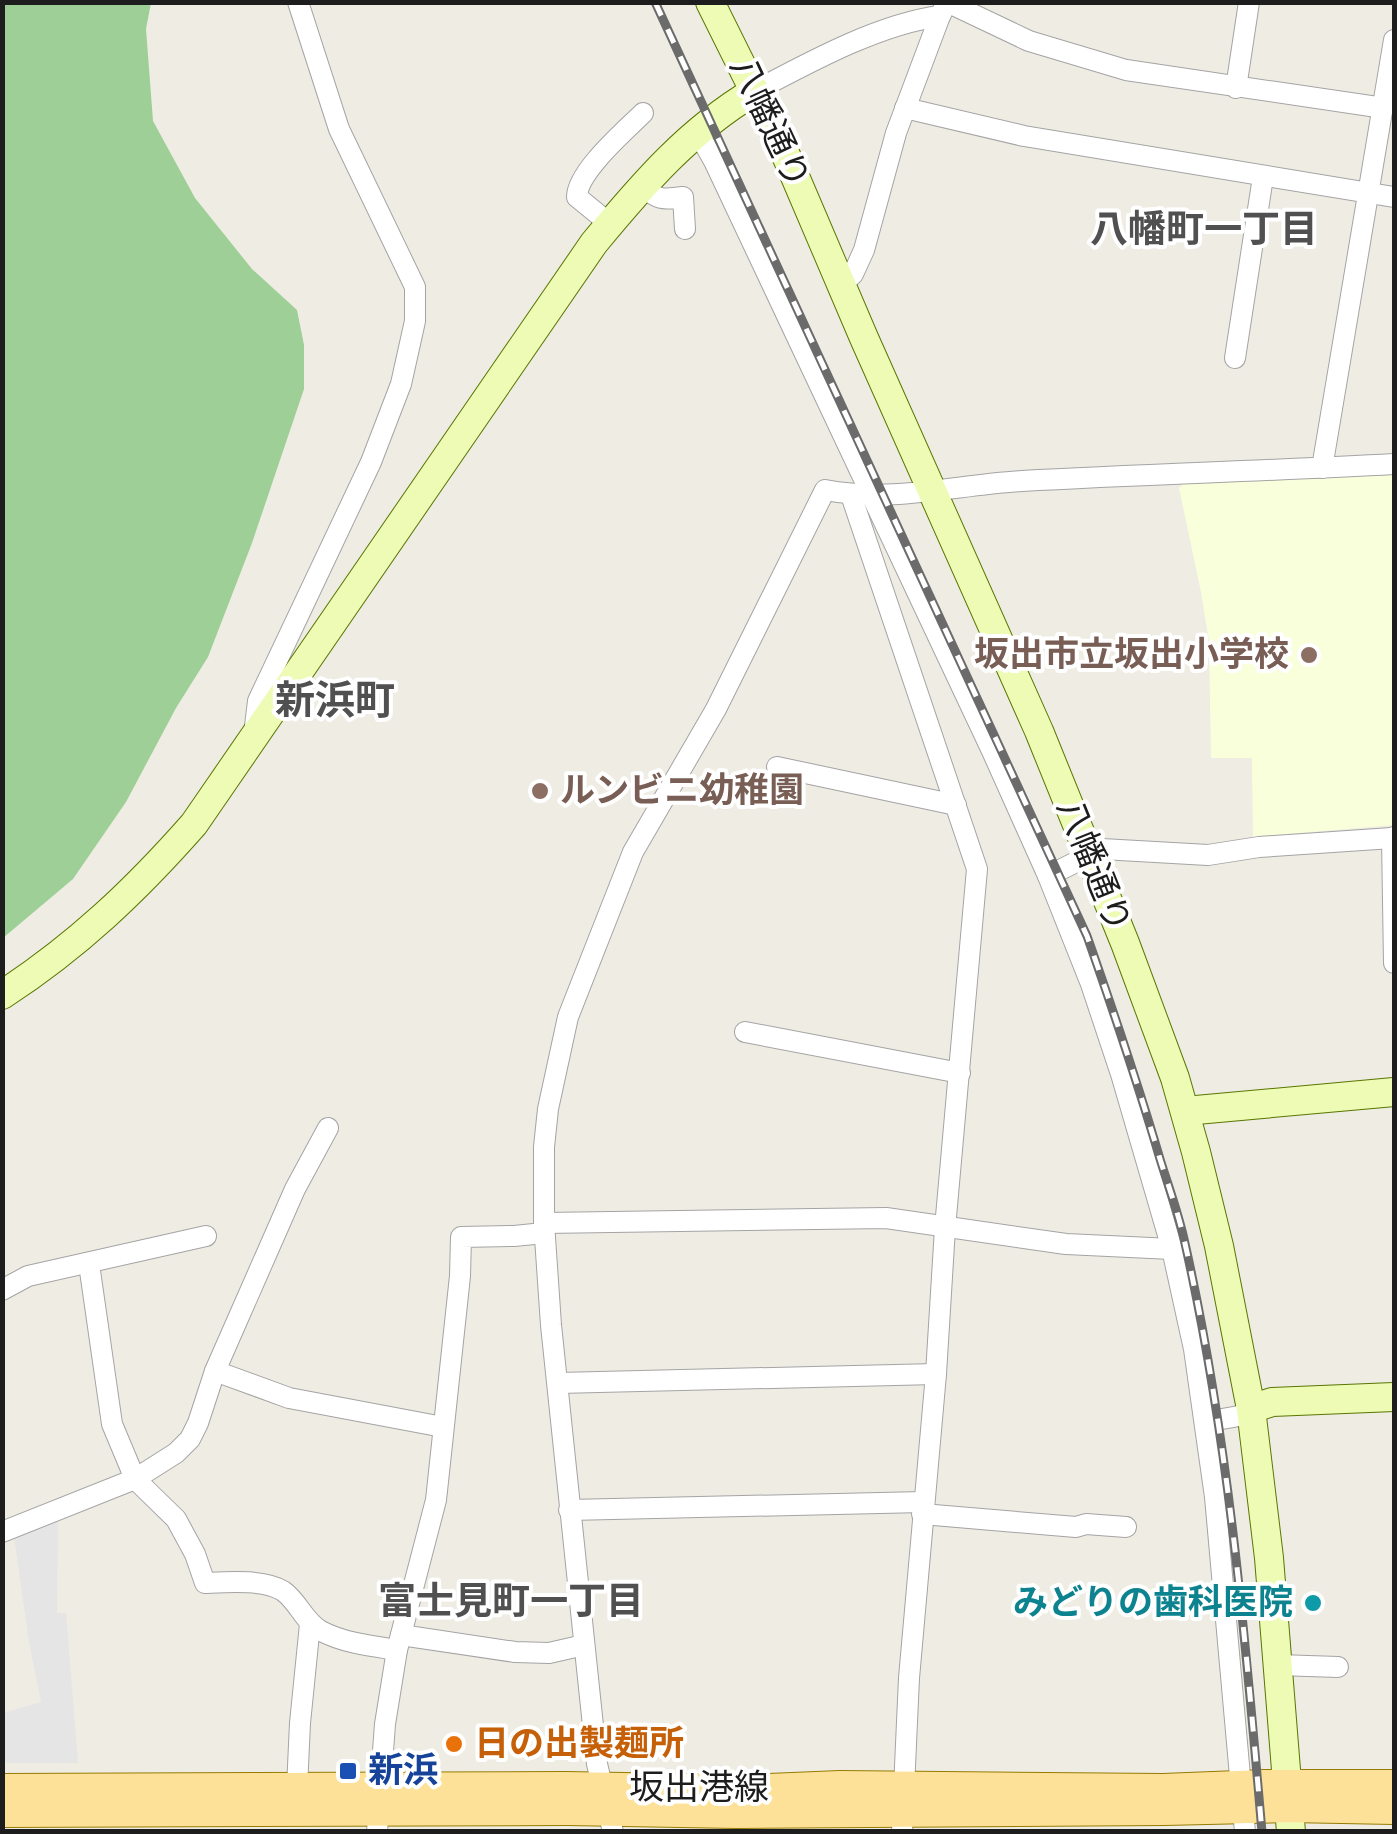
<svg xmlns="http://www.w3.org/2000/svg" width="1397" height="1834" font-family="'Sofia Sans Condensed','Noto Sans JP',sans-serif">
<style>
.education{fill:#faffdb}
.forest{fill:#9ecf96}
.parking{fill:#e5e5e5}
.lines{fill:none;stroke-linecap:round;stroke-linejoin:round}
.street-casing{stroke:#a4a4a4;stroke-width:22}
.secondary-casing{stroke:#597602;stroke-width:30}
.primary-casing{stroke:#967b00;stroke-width:32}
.street{stroke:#fff;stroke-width:20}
.secondary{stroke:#edfbb4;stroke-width:28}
.primary{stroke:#fee198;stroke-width:30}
.rail-casing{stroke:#6b6b6b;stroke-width:9}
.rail{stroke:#fff;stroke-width:5;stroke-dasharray:15;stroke-linecap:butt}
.education-dot{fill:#8d6e63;stroke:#fff;stroke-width:4}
.culture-dot{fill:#0f9aa8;stroke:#fff;stroke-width:4}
.food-dot{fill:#e8710a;stroke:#fff;stroke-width:4}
.transit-dot{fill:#1a4fb4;stroke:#fff;stroke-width:4}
.labels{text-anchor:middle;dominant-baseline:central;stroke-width:8;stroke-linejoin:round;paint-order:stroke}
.street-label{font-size:35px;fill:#1d1d1d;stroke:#fff}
.education-label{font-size:35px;font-weight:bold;fill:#785e54;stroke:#fff;text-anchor:end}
.culture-label{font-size:35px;font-weight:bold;fill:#0d838f;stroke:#fff;text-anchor:end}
.food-label{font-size:35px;font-weight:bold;fill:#c56008;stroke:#fff;text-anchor:start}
.transit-label{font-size:35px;font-weight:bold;fill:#164399;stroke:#fff;text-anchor:start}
.neighbourhood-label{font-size:38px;font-weight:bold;fill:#505050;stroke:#fff}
.quarter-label{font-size:40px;font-weight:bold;fill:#505050;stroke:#fff}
</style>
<rect width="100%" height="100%" fill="#efece3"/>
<polygon class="education" points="1394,471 1394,825 1253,837 1252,758 1211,758 1209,642 1201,592 1179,488 1188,479"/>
<polygon class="forest" points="3,2 151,3 146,29 153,121 195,198 252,269 297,310 304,345 304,389 252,543 208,657 176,708 126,802 73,879 3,938"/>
<polygon class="parking" points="58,1519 57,1613 66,1613 78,1763 3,1763 3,1713 41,1702 29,1642 14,1537"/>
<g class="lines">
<g class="street-casing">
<g id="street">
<polyline points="947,2 1029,41 1126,70 1384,108"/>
<polyline points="1236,88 1249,2"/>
<path d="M755 91C810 62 879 24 940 16"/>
<polyline points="905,108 1024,136 1394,197"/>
<polyline points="697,131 714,161 992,751 1048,876 1091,984 1121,1074 1172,1249 1194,1349 1215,1497 1245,1832"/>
<path d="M642 186C658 200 662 200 683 197L685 229"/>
<path d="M610 224 577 197C577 172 625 131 643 113"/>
<polyline points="842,284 853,274 864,250 896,133 940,16 947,2"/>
<polyline points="1235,358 1263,177"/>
<polyline points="1322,468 1394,40"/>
<polyline points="851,495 977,869 945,1228 936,1374 909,1678 902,1832"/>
<polyline points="259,732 255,726 258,701 371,462 401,384 415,321 415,287 339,129 298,2"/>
<polyline points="777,767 956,805"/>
<polyline points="1394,837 1392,838 1394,963"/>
<polyline points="1048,876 1102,849 1208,855 1259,847 1392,838"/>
<polyline points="745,1032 960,1073"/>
<polyline points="544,1223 886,1218 1066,1244 1172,1249"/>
<path d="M89 1264 112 1424 135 1479 176 1519 195 1554 205 1583C227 1582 264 1579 283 1591 298 1601 304 1622 321 1631 344 1643 371 1646 397 1650"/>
<polyline points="2,1290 28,1276 206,1236"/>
<polyline points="215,1371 289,1398 443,1427"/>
<polyline points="558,1383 936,1374"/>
<polyline points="1205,1422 1239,1416 1251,1409"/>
<polyline points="569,1510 923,1502"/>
<polyline points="922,1514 1076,1527 1086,1524 1126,1527"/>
<polyline points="2,1532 135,1479 176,1453 190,1439 198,1423 215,1371 295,1189 328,1128"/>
<polyline points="401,1635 515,1652 549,1653 584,1645"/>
<polyline points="1278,1665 1338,1667"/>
<polyline points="297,1788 300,1723 310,1624"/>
<polyline points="377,1832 385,1724 397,1650 436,1500 460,1276 461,1237 514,1236 544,1233"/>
<path d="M613 1832 597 1764 551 1325 544 1223V1147L548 1109 568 1017 633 852 716 709 825 490C894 503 954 485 1022 481 1146 474 1270 471 1394 464"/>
</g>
</g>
<g class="secondary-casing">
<g id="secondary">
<polyline points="710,2 785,153 864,338 1039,731 1125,943 1175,1078 1196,1152 1219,1246 1251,1409 1269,1558 1291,1832"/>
<path d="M2 995C77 946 135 891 194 824L594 243C642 185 689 130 755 91"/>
<polyline points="1185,1111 1394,1092"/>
<polyline points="1251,1409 1272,1402 1394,1397"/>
</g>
</g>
<g class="primary-casing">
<g id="primary">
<polyline points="2,1789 566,1787 742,1790 840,1786 1163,1789 1263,1785 1394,1785"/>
<polyline points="2,1812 567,1810 737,1813 1164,1810 1289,1807 1394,1809"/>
</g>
</g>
<use href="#street" class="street"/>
<use href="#secondary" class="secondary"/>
<use href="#primary" class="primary"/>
<g class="rail-casing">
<path id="rail" d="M655 2 1087 936C1113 1010 1138 1084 1160 1159 1168 1185 1178 1212 1184 1239 1228 1433 1245 1634 1262 1832"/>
</g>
<use href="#rail" class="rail"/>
</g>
<g class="education-dot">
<circle cx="1309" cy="655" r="10"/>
<circle cx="540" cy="791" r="10"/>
</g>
<circle class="culture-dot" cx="1313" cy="1603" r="10"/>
<circle class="food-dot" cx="454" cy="1744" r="10"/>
<rect class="transit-dot" x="338" y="1761" width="20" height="20" rx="5"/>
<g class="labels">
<g class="street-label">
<text transform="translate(769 123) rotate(65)">八幡通り</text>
<text transform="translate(1093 866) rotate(68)">八幡通り</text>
<text x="699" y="1788">坂出港線</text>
</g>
<g class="education-label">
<text x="1289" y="655">坂出市立坂出小学校</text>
<text x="560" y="791" text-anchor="start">ルンビニ幼稚園</text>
</g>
<g class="culture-label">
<text x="1293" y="1603">みどりの歯科医院</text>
</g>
<g class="food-label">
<text x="474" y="1744">日の出製麺所</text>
</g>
<g class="transit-label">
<text x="368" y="1771">新浜</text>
</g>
<g class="neighbourhood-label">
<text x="1204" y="230">八幡町一丁目</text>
<text x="511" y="1602">富士見町一丁目</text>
</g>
<g class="quarter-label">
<text x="335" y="702">新浜町</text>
</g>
</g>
<rect width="1397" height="1834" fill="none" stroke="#1d1d1d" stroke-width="10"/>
</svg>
